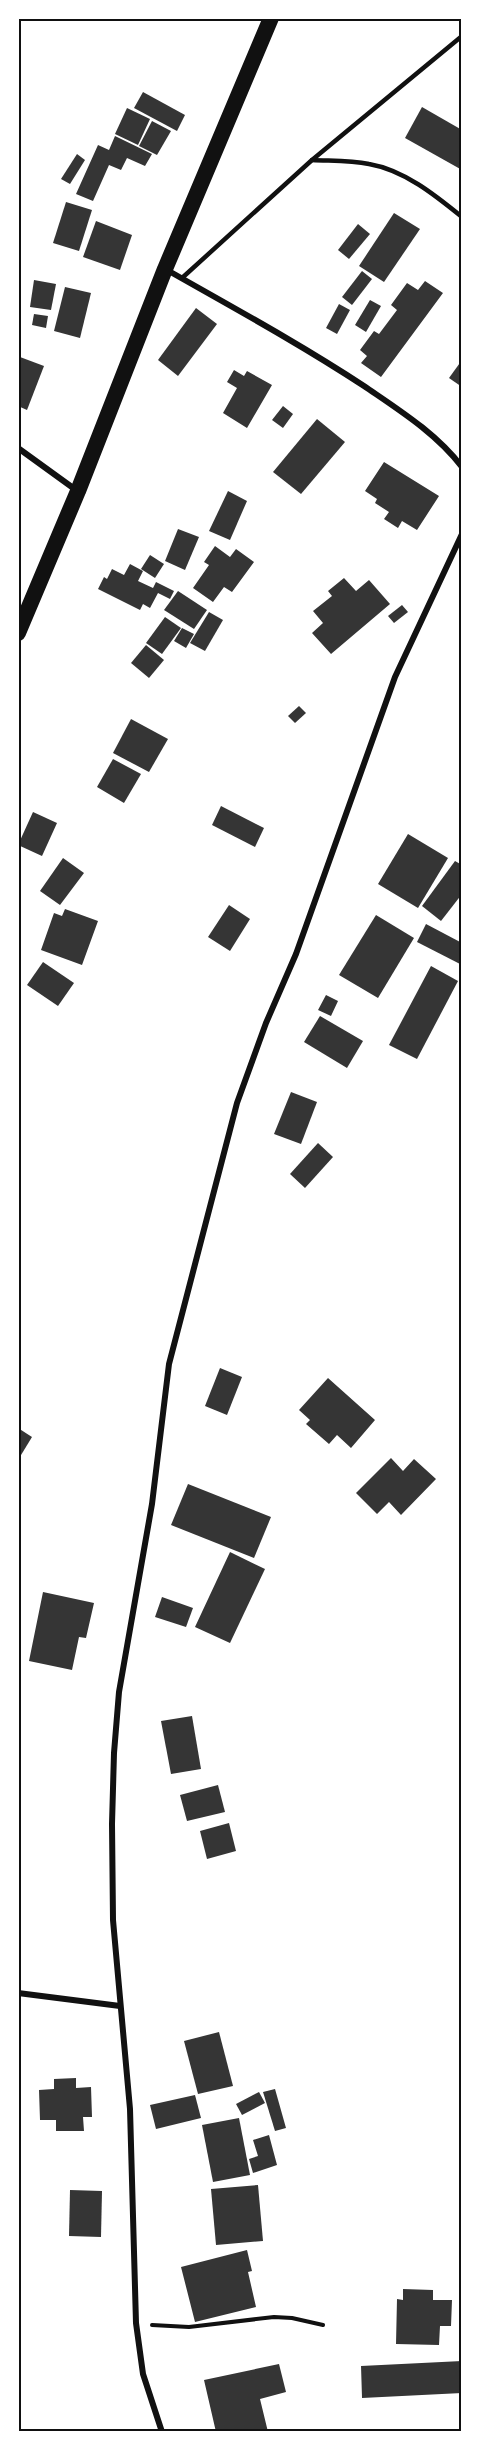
<svg xmlns="http://www.w3.org/2000/svg" width="480" height="2450" font-family="'Open Sans',sans-serif">
<style>
.building{fill:#353535}
.lines{fill:none;stroke-linecap:round;stroke-linejoin:round}
.path{stroke:#111;stroke-width:4}
.service{stroke:#111;stroke-width:4.5}
.minor{stroke:#111;stroke-width:6}
.trunk{stroke:#111;stroke-width:16}
.neatline{fill:none;stroke:#111;stroke-width:2}
</style>
<rect width="100%" height="100%" fill="#fff"/>
<g class="building">
<polygon points="143,92 185,115 177,131 134,108"/>
<polygon points="422,107 462,130 462,170 405,138"/>
<polygon points="127,108 150,119 138,145 115,134"/>
<polygon points="152,121 171,131 157,155 139,146"/>
<polygon points="115,136 152,154 145,166 127,158 121,170 109,165 93,201 76,194 98,145 109,150"/>
<polygon points="77,154 85,160 70,184 61,179"/>
<polygon points="66,202 92,210 79,251 53,243"/>
<polygon points="394,213 420,229 384,282 359,266"/>
<polygon points="96,221 132,235 120,270 83,257"/>
<polygon points="358,224 370,234 349,259 338,250"/>
<polygon points="362,271 372,279 352,305 342,297"/>
<polygon points="34,280 56,284 51,310 30,307"/>
<polygon points="425,281 443,293 381,377 361,363 367,356 360,350 374,331 379,334 397,310 391,305 407,283 418,290"/>
<polygon points="65,287 91,293 80,338 54,331"/>
<polygon points="370,300 381,306 366,332 355,325"/>
<polygon points="339,304 350,310 337,334 326,328"/>
<polygon points="196,308 217,324 178,376 158,360"/>
<polygon points="34,314 48,316 46,328 32,325"/>
<polygon points="20,357 44,366 27,410 18,406"/>
<polygon points="462,360 462,387 449,378"/>
<polygon points="234,370 244,376 247,371 272,385 247,428 223,413 237,388 227,382"/>
<polygon points="283,406 293,414 283,428 272,420"/>
<polygon points="317,419 345,442 301,494 273,472"/>
<polygon points="384,462 439,496 417,530 402,521 398,528 384,519 389,512 375,503 377,499 365,491"/>
<polygon points="228,491 247,501 230,540 209,531"/>
<polygon points="178,529 199,537 185,570 165,561"/>
<polygon points="215,546 230,557 236,549 254,562 232,592 224,587 213,602 193,588 209,565 204,562"/>
<polygon points="150,555 164,564 155,578 141,569"/>
<polygon points="130,564 143,571 138,581 153,588 156,582 174,591 170,599 158,593 150,608 143,604 140,610 98,589 104,577 107,579 112,569 124,575"/>
<polygon points="344,578 356,591 369,580 390,604 331,654 312,633 323,623 313,611 332,596 328,591"/>
<polygon points="178,591 207,610 194,629 164,610"/>
<polygon points="402,605 408,612 394,623 388,616"/>
<polygon points="209,612 223,620 205,651 190,643"/>
<polygon points="165,617 181,628 162,654 146,643"/>
<polygon points="182,628 194,634 186,648 174,641"/>
<polygon points="146,645 164,660 149,678 131,663"/>
<polygon points="299,706 306,713 295,723 288,716"/>
<polygon points="131,719 168,739 149,772 113,753"/>
<polygon points="113,759 141,774 124,803 97,787"/>
<polygon points="221,806 264,828 255,847 212,825"/>
<polygon points="33,812 57,823 42,856 18,845"/>
<polygon points="408,834 448,858 418,908 378,884"/>
<polygon points="63,858 84,873 60,905 40,891"/>
<polygon points="455,861 462,865 462,894 441,921 422,906"/>
<polygon points="229,905 250,919 230,951 208,937"/>
<polygon points="65,909 98,921 82,965 41,950 54,913 62,916"/>
<polygon points="376,915 414,938 378,998 339,975"/>
<polygon points="426,924 462,943 462,965 417,942"/>
<polygon points="43,962 74,983 58,1006 27,985"/>
<polygon points="431,966 458,981 417,1059 389,1045"/>
<polygon points="326,995 338,1001 331,1016 318,1010"/>
<polygon points="320,1016 363,1041 347,1068 304,1042"/>
<polygon points="291,1092 317,1102 301,1144 274,1134"/>
<polygon points="318,1143 333,1157 305,1188 290,1174"/>
<polygon points="220,1368 242,1377 227,1415 205,1406"/>
<polygon points="328,1378 375,1420 351,1448 337,1435 329,1444 306,1424 310,1420 299,1410"/>
<polygon points="18,1428 32,1437 18,1460"/>
<polygon points="391,1458 403,1471 414,1459 436,1479 401,1515 389,1502 377,1514 356,1493"/>
<polygon points="188,1484 271,1517 254,1558 171,1525"/>
<polygon points="230,1552 265,1569 230,1643 195,1627"/>
<polygon points="43,1592 94,1603 86,1638 79,1637 72,1670 29,1661"/>
<polygon points="162,1597 193,1608 186,1627 155,1617"/>
<polygon points="192,1716 201,1769 171,1774 161,1721"/>
<polygon points="218,1785 225,1812 187,1821 180,1795"/>
<polygon points="229,1823 236,1851 207,1859 200,1831"/>
<polygon points="219,2032 233,2086 198,2094 184,2041"/>
<polygon points="76,2078 76,2088 91,2087 92,2117 83,2117 84,2131 56,2131 56,2120 40,2120 39,2090 54,2089 54,2079"/>
<polygon points="275,2089 286,2128 275,2131 263,2092"/>
<polygon points="259,2092 265,2103 242,2115 236,2104"/>
<polygon points="195,2095 201,2118 156,2129 150,2105"/>
<polygon points="239,2118 250,2175 213,2182 202,2125"/>
<polygon points="269,2135 277,2165 253,2173 249,2159 258,2156 253,2140"/>
<polygon points="258,2185 263,2241 216,2245 211,2189"/>
<polygon points="70,2190 102,2191 101,2237 69,2236"/>
<polygon points="247,2250 252,2271 248,2272 256,2307 195,2322 181,2267"/>
<polygon points="403,2289 433,2290 433,2300 452,2300 451,2326 440,2326 439,2345 396,2344 397,2299 403,2300"/>
<polygon points="462,2361 462,2393 362,2398 361,2366"/>
<polygon points="279,2364 286,2392 260,2399 268,2432 216,2432 204,2380"/>
</g>
<g class="lines">
<polyline class="path" points="152,2325 189,2327 274,2317 292,2318 323,2325"/>
<g class="service">
<path d="M312 160C331 161 350 160 369 164 404 170 435 195 462 217"/>
<polyline points="182,278 312,160 462,36"/>
</g>
<g class="minor">
<path d="M167 270C234 308 300 344 364 386 399 410 436 433 462 467"/>
<polyline points="18,448 76,490"/>
<polyline points="18,1993 120,2006"/>
<polyline points="162,2432 143,2374 136,2323 130,2109 113,1920 112,1824 114,1753 119,1692 152,1504 169,1364 237,1103 266,1023 296,954 395,677 462,534"/>
</g>
<polyline class="trunk" points="18,633 78,491 165,269 271,18"/>
</g>
<rect width="480" height="2450" fill="none" stroke="#ffffff" stroke-width="39"/>
<rect x="20" y="20" width="440" height="2410" class="neatline"/>
</svg>
